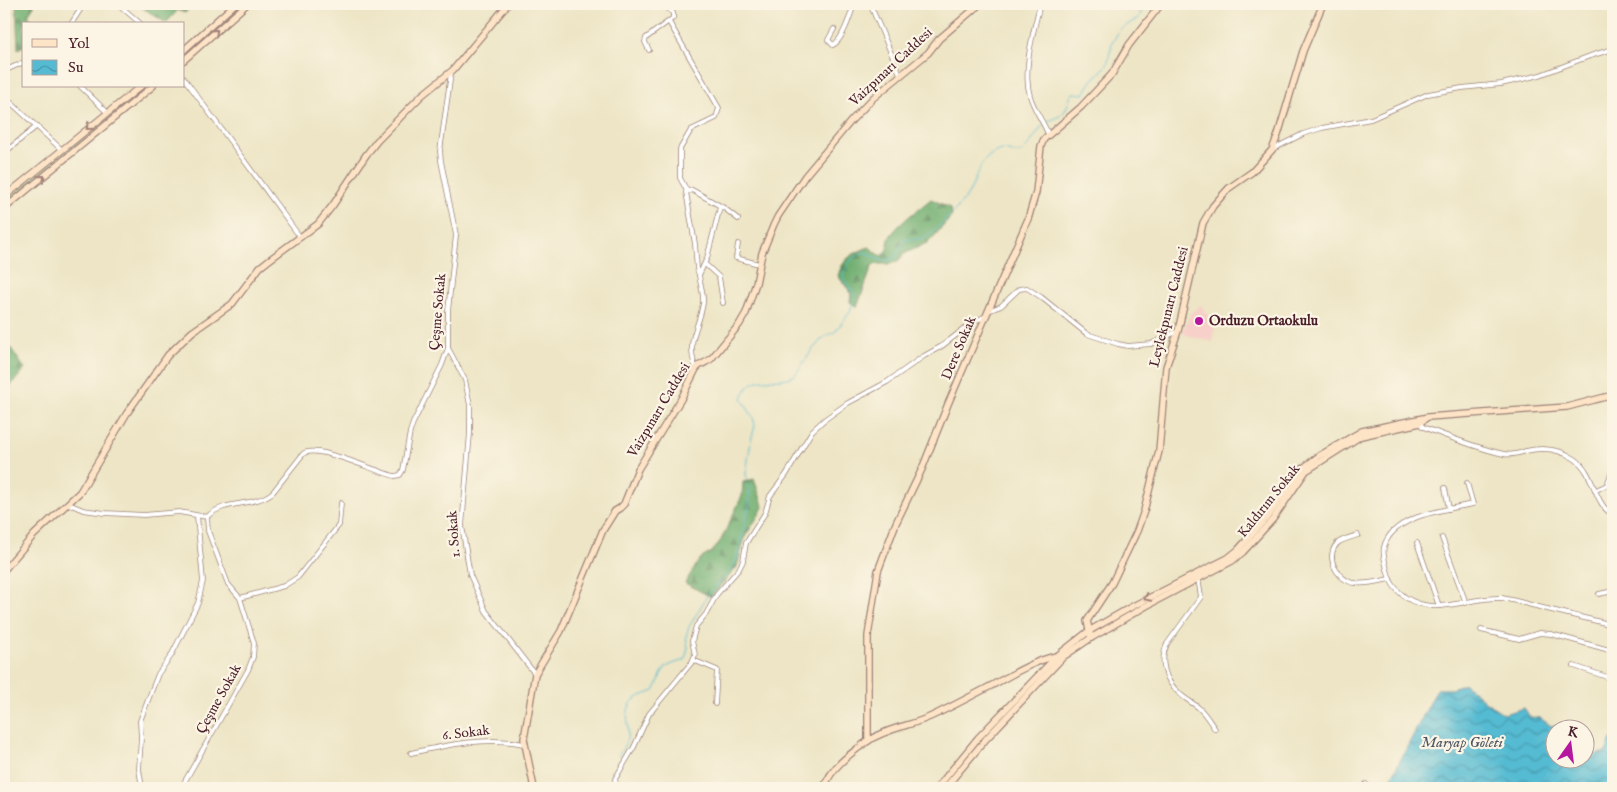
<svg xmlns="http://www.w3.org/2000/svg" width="1617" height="792" font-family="'IM FELL English',serif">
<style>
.built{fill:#f7d0c9}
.grass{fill:url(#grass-tufts);stroke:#6a7456}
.forest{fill:url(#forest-firs);stroke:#5c664c}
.water{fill:url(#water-waves);stroke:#4f6d7e}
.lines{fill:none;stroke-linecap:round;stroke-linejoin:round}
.stream{stroke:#54bbd2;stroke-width:1}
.street-casing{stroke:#9c8278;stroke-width:5.5}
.secondary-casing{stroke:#9c8278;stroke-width:8}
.street{stroke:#fff;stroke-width:4}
.secondary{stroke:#fee4c6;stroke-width:5.5}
.oneway{stroke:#a48278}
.poi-dot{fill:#b5179e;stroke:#fcf5e5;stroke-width:2}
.labels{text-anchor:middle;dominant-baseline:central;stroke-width:4.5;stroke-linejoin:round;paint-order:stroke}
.street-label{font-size:14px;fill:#4a1f2b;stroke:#fcf5e5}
.poi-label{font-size:14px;font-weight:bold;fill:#4a1f2b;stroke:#fcf5e5;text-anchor:start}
.water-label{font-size:15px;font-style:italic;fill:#4e5665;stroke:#fcf5e5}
</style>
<defs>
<pattern id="grass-tufts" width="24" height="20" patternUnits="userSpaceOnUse" patternTransform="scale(1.25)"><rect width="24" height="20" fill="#89c980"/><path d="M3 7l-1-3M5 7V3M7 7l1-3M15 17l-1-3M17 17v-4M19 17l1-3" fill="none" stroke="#78ac6f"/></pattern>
<pattern id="forest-firs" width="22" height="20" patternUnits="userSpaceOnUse" patternTransform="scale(1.25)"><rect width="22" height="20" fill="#6ead6e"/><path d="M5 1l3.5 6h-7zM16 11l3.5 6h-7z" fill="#5c8c5b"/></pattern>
<pattern id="water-waves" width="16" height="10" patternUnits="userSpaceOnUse" patternTransform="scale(1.25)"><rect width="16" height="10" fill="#54bbd2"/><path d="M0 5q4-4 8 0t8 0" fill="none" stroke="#4897ab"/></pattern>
</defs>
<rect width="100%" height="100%" fill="#fcf5e5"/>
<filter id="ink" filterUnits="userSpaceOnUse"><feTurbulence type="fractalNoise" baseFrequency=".02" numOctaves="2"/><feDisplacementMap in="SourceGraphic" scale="10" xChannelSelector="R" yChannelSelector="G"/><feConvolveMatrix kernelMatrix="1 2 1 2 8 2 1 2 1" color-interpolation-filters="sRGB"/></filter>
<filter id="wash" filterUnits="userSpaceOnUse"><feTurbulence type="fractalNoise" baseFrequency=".0096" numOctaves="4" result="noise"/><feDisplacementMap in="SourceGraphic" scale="20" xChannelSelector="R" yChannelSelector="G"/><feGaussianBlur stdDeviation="1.12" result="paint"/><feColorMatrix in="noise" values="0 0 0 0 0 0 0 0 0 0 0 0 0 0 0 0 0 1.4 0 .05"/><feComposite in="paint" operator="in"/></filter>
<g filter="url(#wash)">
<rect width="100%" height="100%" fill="#ede5c5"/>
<polygon class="built" points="1201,305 1215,327 1213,342 1182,334 1190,314"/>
<polygon class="grass" points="143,86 148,86 5,204 4,202"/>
<g class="forest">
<polygon points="16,4 35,4 28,15 34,24 24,24 24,46 18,49"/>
<polygon points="137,4 193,4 185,13 178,10 166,23"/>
<path d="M931 199 951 208 952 216 929 242 904 254 898 261 890 264H875L872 267 857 307 850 302 851 293 838 276C842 259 853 253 869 247L881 256C891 249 886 242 891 235 901 221 918 210 931 199Z"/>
<polygon points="4,338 25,369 4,393"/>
<polygon points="754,479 762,502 763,507 760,513 745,537 737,567 711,597 685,583 700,559 712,552 721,540 742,496 743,482"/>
</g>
<polygon class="water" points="1465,684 1486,702 1504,714 1524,708 1530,717 1540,718 1551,726 1565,723 1564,729 1554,730 1554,760 1584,760 1585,757 1606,752 1611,739 1613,737 1613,788 1386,788 1437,689 1451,689"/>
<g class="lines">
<g class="stream">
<path d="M1045 122C1050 120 1056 119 1061 115 1069 109 1067 100 1073 93L1084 94 1091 82 1107 65 1112 43 1120 29 1139 18 1144 4"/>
<path d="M618 756C623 749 627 742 628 734 629 723 624 712 632 702 637 696 647 694 654 691 666 669 657 668 685 660L688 648 686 636 689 627 707 596 731 570 736 560 749 505 750 495 746 474 751 440 755 426 753 417 742 399C751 369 776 386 795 375L812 350 824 337 835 332 850 312 854 300V293L844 280 843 273 852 259 864 252C870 253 873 257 878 259 896 264 898 252 904 240 910 238 917 240 923 238 933 234 966 201 970 191 977 176 980 158 998 151 1007 148 1012 154 1021 153L1028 146 1043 125"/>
</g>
</g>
</g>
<g filter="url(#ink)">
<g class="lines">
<g class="street-casing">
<g id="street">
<polyline points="118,4 141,24"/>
<polyline points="870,4 900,74"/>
<path d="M1040 4C1034 30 1022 69 1030 96 1034 110 1043 121 1048 134"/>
<polyline points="669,22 719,108 716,118 691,130 680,149 680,178 687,191"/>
<polyline points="71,24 84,4"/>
<path d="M834 29 828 40 833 45C842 41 851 14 854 4"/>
<polyline points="649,50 645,42 646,38 673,18 673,13 663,4"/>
<polyline points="4,71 24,62"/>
<polyline points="184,78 300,237"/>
<polyline points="80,86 108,113"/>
<polyline points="6,98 62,150"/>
<polyline points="1273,149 1303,134 1322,128 1371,119 1428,94 1462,88 1501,84 1540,75 1590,56 1613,49"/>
<polyline points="4,153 37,126"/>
<polyline points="720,207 707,258 699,275 697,269 695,244 686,192 692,190 724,208 738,219"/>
<polyline points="738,244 736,258 759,264"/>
<polyline points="705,264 719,277 723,303"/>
<polyline points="988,311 1001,306 1019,289 1027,288 1041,297 1087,334 1118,344 1128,346 1151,344 1178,331"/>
<polyline points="448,348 465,380 470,405 470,433 462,526 470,575 486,611 535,674"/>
<path d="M696 369C685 339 699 330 703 303 704 293 700 284 699 275"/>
<path d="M1419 422 1423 427C1449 437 1476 448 1504 454 1511 456 1519 453 1526 451 1543 447 1560 449 1575 459 1595 473 1593 503 1613 515"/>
<path d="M1467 483 1473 504C1446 510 1392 515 1384 547 1382 555 1386 564 1388 573 1390 583 1397 591 1405 597 1436 618 1469 596 1502 598 1514 600 1527 604 1539 607 1564 613 1589 619 1613 625"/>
<polyline points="1445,488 1449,509"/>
<polyline points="1596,490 1607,485 1613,468"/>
<polyline points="69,504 83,510 105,513 144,515 179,512 207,517"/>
<path d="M1358 535C1352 537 1344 539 1339 542 1323 555 1337 581 1355 583 1365 585 1379 581 1390 579"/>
<polyline points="1442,538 1466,603"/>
<polyline points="1417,543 1439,606"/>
<path d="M1198 578 1201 597 1167 644C1159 661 1165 680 1178 692 1184 699 1194 703 1200 709 1206 715 1210 722 1215 729"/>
<polyline points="1599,594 1613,591"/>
<polyline points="240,598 284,586 298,577 339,525 341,503"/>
<polyline points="1481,630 1519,639 1540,633 1551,634 1613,651"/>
<polyline points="693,660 717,670 715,704"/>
<polyline points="1574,666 1607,677 1613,676"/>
<path d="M411 753C447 745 488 736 524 744"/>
<polyline points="1366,784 1368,788"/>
<polyline points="142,788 139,769 141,738 140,721 158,674 171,656 198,603 203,581 197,516"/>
<path d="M181 788 248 670 253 657 254 643 240 598 228 584 208 531 207 517C224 499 254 508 273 492L303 454C316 443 376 472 395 476L400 475 403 470 410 432 413 423 442 365 448 348V311L456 235 441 161 440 151 451 73"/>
<polyline points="617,788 615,779 634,747 649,714 692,662 695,655 692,641 696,626 706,614 717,594 739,569 743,561 746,543 765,513 770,496 786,475 812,431 824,420 848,403 887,382 924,356 942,346 973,322 986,316"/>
</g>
</g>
<g class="secondary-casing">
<g id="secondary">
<polyline points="184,50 235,4"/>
<polyline points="184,60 247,4"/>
<polyline points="4,197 141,86"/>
<polyline points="4,209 153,86"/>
<polyline points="4,570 34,535 80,492 127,413 168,355 192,332 232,304 260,267 269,260 318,224 333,205 366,155 377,141 421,96 453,70 508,4"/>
<polyline points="1091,638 1087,621 1112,583 1137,531 1144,511 1159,451 1166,367 1178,331 1203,223 1213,206 1220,198 1229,188 1252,172 1272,150 1278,135 1303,51 1323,4"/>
<polyline points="868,741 868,636 878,571 896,523 922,469 948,404 1028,219 1036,192 1041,146 1044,139 1081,107 1112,74 1129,45 1161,4"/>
<path d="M534 788 524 739 535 674 561 631 603 530 615 511 620 508 624 504 638 469 681 399 696 369C699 364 706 363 711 359L739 325 746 313 756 283 762 253 774 224 778 216 805 176 851 121 873 98 928 53 939 39 980 4"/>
<path d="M824 788C831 767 850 754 868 741 887 728 911 726 932 716 949 708 966 699 983 690 1007 678 1030 662 1056 656"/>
<polyline points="937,788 978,738 1057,656 1089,631 1133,606 1228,558 1238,550 1269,515 1302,469 1319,456 1362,431 1428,417 1567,407 1613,395"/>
<polyline points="945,788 986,739 1063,657 1091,638 1146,606 1232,561 1243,552 1273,519 1306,471 1361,436 1420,423 1426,418"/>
</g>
</g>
<use href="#street" class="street"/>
<use href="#secondary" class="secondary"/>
</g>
<defs><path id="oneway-chevron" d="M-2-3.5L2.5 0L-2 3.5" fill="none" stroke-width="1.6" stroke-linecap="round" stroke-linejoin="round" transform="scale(1.25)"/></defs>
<g class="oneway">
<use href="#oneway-chevron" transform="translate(215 32) rotate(-42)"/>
<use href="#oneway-chevron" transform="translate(89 127) rotate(141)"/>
<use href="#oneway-chevron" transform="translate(42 178) rotate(-39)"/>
<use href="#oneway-chevron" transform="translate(1147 598) rotate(154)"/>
</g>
</g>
<circle class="poi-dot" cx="1199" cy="321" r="5"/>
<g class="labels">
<g class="street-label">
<text transform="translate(891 67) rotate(-43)">Vaizpınarı Caddesi</text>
<text transform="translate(1169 307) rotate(-76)">Leylekpınarı Caddesi</text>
<text transform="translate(438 312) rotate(-85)">Çeşme Sokak</text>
<text transform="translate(959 348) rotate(-67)">Dere Sokak</text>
<text transform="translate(659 410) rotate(-59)">Vaizpınarı Caddesi</text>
<text transform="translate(1269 501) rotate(-51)">Kaldırım Sokak</text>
<text transform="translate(454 534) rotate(-94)">1. Sokak</text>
<text transform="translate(219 699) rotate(-61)">Çeşme Sokak</text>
<text transform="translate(466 733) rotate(-7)">6. Sokak</text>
</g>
<g class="poi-label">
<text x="1209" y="321">Orduzu Ortaokulu</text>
</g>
<g class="water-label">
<text x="1462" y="742">Maryap Göleti</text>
</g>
</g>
<rect width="1617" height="792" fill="none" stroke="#fcf5e5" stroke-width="20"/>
<rect x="22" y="22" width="162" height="65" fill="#fcf5e5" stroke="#b59f9b"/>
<rect x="32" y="39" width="25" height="8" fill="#fee4c6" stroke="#b59f9b"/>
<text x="68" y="48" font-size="15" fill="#4a1f2b">Yol</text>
<rect x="32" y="60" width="25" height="15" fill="url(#water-waves)" stroke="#b59f9b"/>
<text x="68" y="72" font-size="15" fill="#4a1f2b">Su</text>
<g transform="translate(1570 744) rotate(14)"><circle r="24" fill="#fcf5e5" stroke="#b59f9b"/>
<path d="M0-4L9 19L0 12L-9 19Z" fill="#b5179e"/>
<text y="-8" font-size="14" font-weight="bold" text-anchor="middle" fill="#4a1f2b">K</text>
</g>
</svg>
